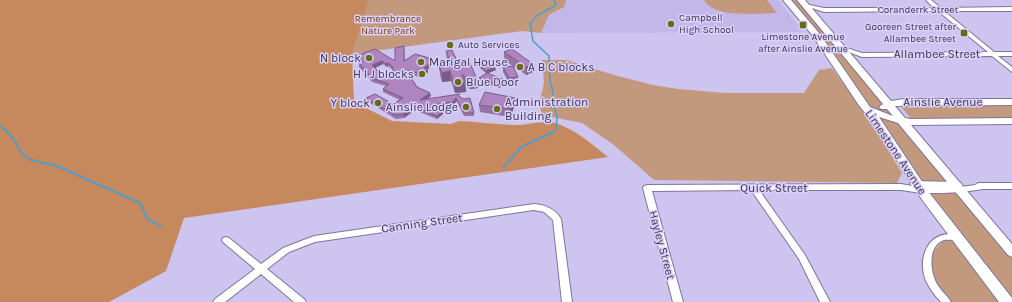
<svg xmlns="http://www.w3.org/2000/svg" width="1012" height="302" font-family="Karla,sans-serif">
<style>
.built{fill:#c3b7e9}
.green{fill:#c2997d}
.forest{fill:#c6895d}
.lines{fill:none;stroke-linecap:round;stroke-linejoin:round}
.stream-far1{stroke:#529cc6;stroke-width:1.5}
.stream{stroke:#529cc6;stroke-width:2}
.street-casing{stroke:#7e759c;stroke-width:2}
.secondary-casing{stroke:#7e759c;stroke-width:2}
.street{fill:#fff;fill-rule:evenodd}
.secondary{fill:#fff;fill-rule:evenodd}
.wall{fill:#9672a5;fill-rule:evenodd}
.shaded-wall{fill:#7a5d86}
.building{fill:#ae85c0;stroke:#7a5d86;fill-rule:evenodd}
.poi-dot{fill:#646d14;stroke:#dbd1fd;stroke-width:1.5}
.labels{text-anchor:middle;dominant-baseline:central;stroke-width:3;stroke-linejoin:round;paint-order:stroke}
.far-street-label{font-size:10px;fill:#3c384a;stroke:#dbd1fd}
.far-poi-label{font-size:10px;fill:#3c384a;stroke:#dbd1fd;text-anchor:start}
.far-park-label{font-size:10px;fill:#753b03;stroke:#dbd1fd}
.street-label{font-size:12px;fill:#3c384a;stroke:#dbd1fd}
.poi-label{font-size:12px;fill:#3c384a;stroke:#dbd1fd;text-anchor:end}
</style>
<rect width="100%" height="100%" fill="#cec4f0"/>
<polygon class="built" points="566,0 778,0 803,32 541,33 549,15 564,7"/>
<g class="green">
<polygon points="369,0 566,0 564,7 549,15 541,33 522,31 352,54"/>
<path d="M704 0H767L777 13C758 13 714 19 704 0Z"/>
<path d="M788 0H798L1012 257V302C981 262 949 222 920 181 899 151 890 124 862 99Z"/>
<polygon points="542,60 566,60 614,75 653,85 678,89 724,93 804,93 819,70 832,68 875,128 902,173 897,183 654,180 614,145 582,123 542,115 539,104 544,83"/>
<polygon points="897,102 1012,102 1012,119 912,120"/>
<path d="M954 238 1001 302H948C939 291 925 274 930 257 932 252 940 245 944 240Z"/>
</g>
<path class="forest" d="M0 0H369L352 54 354 102 392 121 451 124 459 121C479 122 500 125 520 125 534 124 550 119 563 126 580 133 594 146 608 157L184 218 166 271 109 302H0Z"/>
<g class="lines">
<g class="stream-far1">
<polyline points="554,0 556,5 538,15 530,23 533,41 549,56 550,81 553,92 552,99 557,117 556,129"/>
<polyline points="0,125 4,129"/>
</g>
<g class="stream">
<polyline points="3,128 12,137 23,155 31,160 57,166 140,203 148,220 161,226"/>
<polyline points="504,167 521,147 552,133 556,130 556,128"/>
</g>
<g class="street-casing">
<g id="street">
<polygon points="926,0 931,0 941,8 1012,7 1012,11 944,11 994,52 1012,52 1012,56 998,56 1012,67 1012,72 992,56 862,57 838,48 841,46 862,53 988,52 938,11 824,12 803,5 805,4 824,8 934,8"/>
<polygon points="914,181 958,182 961,183 962,185 961,187 975,185 978,183 1012,183 1012,189 983,189 963,192 942,193 921,193 901,190 759,190 805,255 830,302 820,302 799,259 751,190 652,191 683,302 673,302 643,188 644,186 647,185 901,184 912,186 910,184 911,182"/>
<path d="M534 204C546 205 555 209 561 219L572 302H562L553 220 544 212 534 210 315 242 289 252 267 269 304 299 306 302H294L261 274 225 302H213L215 299 255 269 223 242 222 240 223 238 226 237 229 238 261 264 283 248 314 236Z"/>
<path d="M949 234 960 235 961 237 960 239C955 241 949 239 944 240 927 246 930 272 937 284 941 291 947 295 951 302H941C935 296 930 289 926 281 918 262 925 235 949 234Z"/>
</g>
</g>
<g class="secondary-casing">
<polygon id="secondary" points="783,0 791,0 819,33 870,107 893,116 887,109 881,109 879,107 883,104 797,0 805,0 891,101 904,99 1012,99 1012,105 895,106 905,118 910,119 1012,118 1012,124 911,125 1012,244 1012,257 1008,255 898,123 879,117 931,195 1012,298 1012,302 999,302 923,201 873,123 858,104 813,36"/>
</g>
<use href="#street" class="street"/>
<use href="#secondary" class="secondary"/>
</g>
<g class="wall">
<path d="M404 46 405 61 433 62V64L428 69V72L422 78 409 74 417 87 431 96 427 99 460 97 474 113V116H464L457 101 453 105 437 108 443 114 437 119 415 110 404 118 396 119 367 101 366 98 393 104 400 100 383 92V89L386 86 372 82 359 67V63H361L358 60V57H359L358 55 395 61ZM383 64 387 67 388 66 393 70 392 78 378 71 375 68Z"/>
<polygon points="446,51 458,63 478,88 470,89 466,86 466,92 455,93 451,81 442,82 440,75 439,66 449,64 447,60"/>
<polygon points="504,52 533,64 533,72 526,75 513,66 518,77 518,82 509,83 503,72 503,67 513,66 504,60"/>
<polygon points="476,62 496,70 488,73 505,83 499,88 493,85 491,86 479,81 479,78 486,73 476,65"/>
<polygon points="515,98 515,105 510,117 480,112 479,105"/>
</g>
<g class="shaded-wall">
<polygon points="433,59 433,64 428,69 428,72 422,78 422,74 424,68"/>
<polygon points="382,61 383,64 373,69 372,65"/>
<polygon points="388,63 388,66 387,67 386,64"/>
<polygon points="533,64 533,72 526,75 526,67"/>
<polygon points="495,67 496,70 486,74 486,71"/>
<polygon points="450,71 451,81 442,82 442,73"/>
<polygon points="477,79 478,88 470,89 469,80"/>
<polygon points="505,80 505,83 499,88 499,85"/>
<polygon points="465,82 466,92 455,93 454,84"/>
<polygon points="430,93 431,96 421,103 420,100"/>
<polygon points="456,98 457,101 453,105 432,109 432,105"/>
<polygon points="515,98 515,105 510,117 510,109"/>
<polygon points="415,106 415,110 404,118 404,114"/>
<polygon points="443,111 443,114 437,119 437,116"/>
</g>
<g class="building">
<path d="M404 46V61L415 54 433 59 431 60 433 61 424 68 428 69 422 74 406 70 417 87 430 93 420 100 460 94 458 96 464 99 470 98 474 113H464L456 98 453 102 432 105 443 111 437 116 415 106 404 114 395 115 366 98 375 94 393 104 403 98 383 89 389 84 372 78 359 63 363 62 358 57 360 56 358 55 375 49 395 61V48ZM382 61 386 64 388 63 393 67 392 78 378 71 372 65Z"/>
<polygon points="512,49 533,64 526,67 504,52"/>
<polygon points="452,50 458,63 469,61 477,79 469,80 462,74 465,82 454,84 450,71 442,73 439,66 451,64 446,51"/>
<polygon points="483,59 495,67 486,71 476,62"/>
<polygon points="513,66 518,77 509,78 503,67"/>
<polygon points="487,73 505,80 499,85 493,82 491,83 479,78"/>
<polygon points="485,92 515,98 510,109 479,105"/>
</g>
<g class="poi-dot">
<circle cx="671" cy="24" r="4"/>
<rect x="799" y="21" width="8" height="8" rx="2"/>
<rect x="960" y="29" width="8" height="8" rx="2"/>
<circle cx="450" cy="45" r="4"/>
<circle cx="369" cy="58" r="4"/>
<circle cx="421" cy="62" r="4"/>
<circle cx="520" cy="67" r="4"/>
<circle cx="422" cy="74" r="4"/>
<circle cx="458" cy="82" r="4"/>
<circle cx="378" cy="103" r="4"/>
<circle cx="466" cy="107" r="4"/>
<circle cx="497" cy="109" r="4"/>
</g>
<g class="labels">
<g class="far-street-label">
<text x="918" y="10">Coranderrk Street</text>
</g>
<g class="far-poi-label">
<text x="679" y="18">Campbell<tspan x="679" dy="12">High School</tspan></text>
<text x="956" y="27" text-anchor="end">Gooreen Street after<tspan x="956" dy="12">Allambee Street</tspan></text>
<text x="803" y="37" text-anchor="middle">Limestone Avenue<tspan x="803" dy="12">after Ainslie Avenue</tspan></text>
<text x="458" y="45">Auto Services</text>
</g>
<g class="far-park-label">
<text x="388" y="19">Remembrance<tspan x="388" dy="12">Nature Park</tspan></text>
</g>
<g class="street-label">
<text x="937" y="54">Allambee Street</text>
<text x="943" y="102">Ainslie Avenue</text>
<text transform="translate(896 152) rotate(56)">Limestone Avenue</text>
<text x="774" y="188">Quick Street</text>
<text transform="translate(422 223) rotate(-8)">Canning Street</text>
<text transform="translate(662 245) rotate(75)">Hayley Street</text>
</g>
<g class="poi-label">
<text x="361" y="58">N block</text>
<text x="429" y="62" text-anchor="start">Marigal House</text>
<text x="528" y="67" text-anchor="start">A B C blocks</text>
<text x="414" y="74">H I J blocks</text>
<text x="466" y="82" text-anchor="start">Blue Door</text>
<text x="505" y="102" text-anchor="start">Administration<tspan x="505" dy="14">Building</tspan></text>
<text x="370" y="103">Y block</text>
<text x="458" y="107">Ainslie Lodge</text>
</g>
</g>
</svg>
